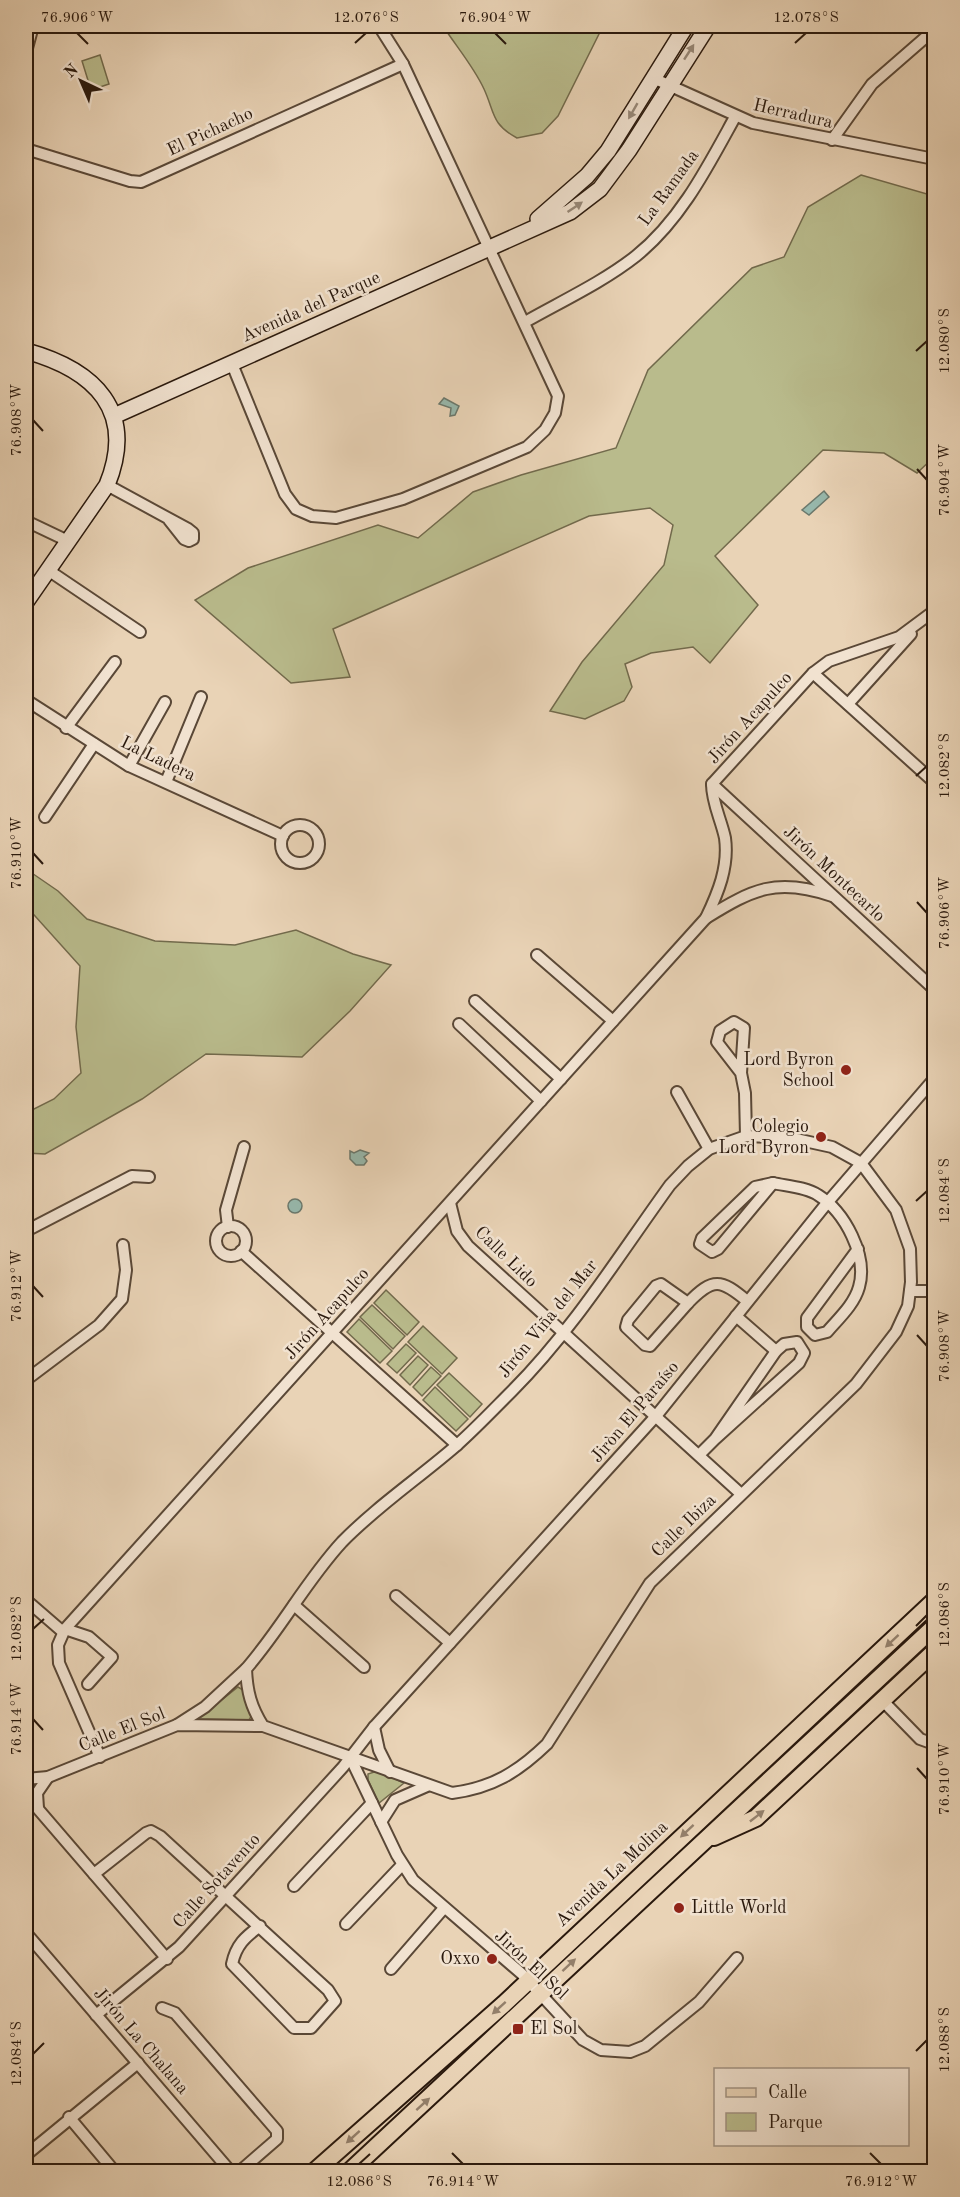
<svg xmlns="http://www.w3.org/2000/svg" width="960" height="2197" font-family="'Old Standard TT',serif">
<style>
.green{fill:#b9bb8c;stroke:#726a4c;stroke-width:1.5}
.water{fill:#97b8ac;stroke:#6b786c;stroke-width:1.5}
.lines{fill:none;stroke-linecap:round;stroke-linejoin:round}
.street-casing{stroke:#5a4837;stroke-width:14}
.secondary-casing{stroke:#2a190d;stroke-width:18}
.primary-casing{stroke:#2a190d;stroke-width:20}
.street{stroke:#f1e2d0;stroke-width:10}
.secondary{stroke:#f1e2d0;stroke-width:15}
.primary{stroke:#e9d3b6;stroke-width:16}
.oneway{fill:#978878}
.oneway2{fill:#937f6a}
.ticks{fill:none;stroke:#2a190d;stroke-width:2}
.poi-dot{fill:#8f2418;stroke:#f1e2d0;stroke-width:2}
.labels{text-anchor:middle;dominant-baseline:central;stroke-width:5;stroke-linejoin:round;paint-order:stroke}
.street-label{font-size:18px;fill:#2a190d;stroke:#f1e2d0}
.poi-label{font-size:18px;fill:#2a190d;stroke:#f1e2d0;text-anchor:end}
.neatline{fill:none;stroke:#2a190d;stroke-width:2}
.ticks-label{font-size:15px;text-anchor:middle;fill:#2a190d}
</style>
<rect width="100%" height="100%" fill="#e9d3b6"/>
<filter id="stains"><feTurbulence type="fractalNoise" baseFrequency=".00333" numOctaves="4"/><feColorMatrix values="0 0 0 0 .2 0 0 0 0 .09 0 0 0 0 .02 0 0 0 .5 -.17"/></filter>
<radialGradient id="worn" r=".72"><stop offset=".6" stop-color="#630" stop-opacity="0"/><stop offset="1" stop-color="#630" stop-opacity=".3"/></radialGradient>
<g class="green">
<path d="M443 26H603L558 116 542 133 517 138C491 124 495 113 484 89 474 67 456 46 443 26Z"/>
<polygon points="100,55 109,84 91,90 82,61"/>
<polygon points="861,175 934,196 934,457 917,473 884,453 823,450 715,556 758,605 710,663 693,647 651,653 625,664 632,687 624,701 585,719 550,711 582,662 664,565 673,525 650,508 589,516 333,629 350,677 291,683 195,600 248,568 378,525 418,538 473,492 521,475 616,448 648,370 752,268 784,257 808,207"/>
<polygon points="26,869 58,891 87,919 155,941 235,945 296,930 353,954 391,965 350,1011 302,1057 206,1054 142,1099 45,1154 26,1153 26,1113 54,1099 81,1073 76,1027 80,966 26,906"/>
<polygon points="386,1290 419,1322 407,1335 374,1303"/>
<polygon points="372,1305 405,1336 393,1349 360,1317"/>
<polygon points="359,1319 392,1351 380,1363 347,1332"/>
<polygon points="423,1326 457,1358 442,1374 408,1342"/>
<polygon points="406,1344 416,1353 397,1373 387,1364"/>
<polygon points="418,1356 428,1365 410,1385 400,1375"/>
<polygon points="431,1367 441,1376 422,1396 413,1387"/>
<polygon points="449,1373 482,1404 470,1417 437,1385"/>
<polygon points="435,1387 468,1419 456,1431 423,1400"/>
<polygon points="238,1687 243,1690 252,1715 249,1720 198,1719"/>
<polygon points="377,1771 404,1783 379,1803 368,1780 368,1774"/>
</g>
<g class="water">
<polygon points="444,398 459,406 455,415 450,416 451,408 439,404"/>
<polygon points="824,491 829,497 809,515 802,510"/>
<polygon points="360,1150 369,1153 364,1157 367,1161 364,1165 356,1165 350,1159 350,1151 354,1153"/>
<circle cx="295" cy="1206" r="7"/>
</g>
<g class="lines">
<g class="street-casing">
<g id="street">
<polyline points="26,52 33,26"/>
<polyline points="653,78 753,123 934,159"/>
<polyline points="832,140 872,84 934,30"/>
<polyline points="26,149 130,181 141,182 403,64"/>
<path d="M525 322C562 301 603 282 636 256 681 220 708 166 735 117"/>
<polyline points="232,364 285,494 296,509 312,516 336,518 403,499 527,447 545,430 555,413 558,396 403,64 379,26"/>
<polyline points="107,485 188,529 193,533 193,539 189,541 184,539 169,520"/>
<polyline points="26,521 68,541"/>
<polyline points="48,570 140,632"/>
<polyline points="813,673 934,782"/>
<polyline points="26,700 129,766 283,836"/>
<polyline points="848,704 911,634"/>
<polyline points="66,728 115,662"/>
<polyline points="129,766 165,702"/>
<polyline points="166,782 201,697"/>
<polyline points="712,784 934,989"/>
<polyline points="45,817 94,744"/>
<circle cx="300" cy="844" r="19"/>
<path d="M706 918C753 889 777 877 832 896"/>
<polyline points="537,955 613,1021"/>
<polyline points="475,1001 561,1079"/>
<polyline points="459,1024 541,1101"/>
<polyline points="741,1073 717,1042 720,1031 734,1022 744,1028 741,1073 745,1093 746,1136"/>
<polyline points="677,1092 709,1149"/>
<path d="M773 1183C787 1186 806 1187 818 1195 845 1212 868 1256 859 1287 854 1305 838 1319 827 1332L815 1335 807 1327V1318L858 1249"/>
<polygon points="773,1183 718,1249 712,1252 700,1244 702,1238 755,1187"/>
<polyline points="450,1203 457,1231 468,1246 741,1494"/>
<circle cx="231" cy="1241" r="15"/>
<polyline points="228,1227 226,1210 244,1147"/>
<polyline points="26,1231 132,1176 149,1177"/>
<polyline points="241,1251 457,1445"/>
<polygon points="661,1284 688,1303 650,1346 645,1345 626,1327 628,1320 656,1286"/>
<polyline points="910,1291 934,1291"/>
<path d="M688 1303C713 1277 721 1279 747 1301"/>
<polyline points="736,1316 776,1351"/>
<polyline points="26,1380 99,1325 122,1299 126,1270 123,1245"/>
<polyline points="699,1455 715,1439 776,1351 784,1344 797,1342 804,1353 799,1363 715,1439"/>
<polyline points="396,1596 450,1643"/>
<polyline points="26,1600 63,1632"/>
<polyline points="294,1605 364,1667"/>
<polyline points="65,1629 89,1637 112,1657 88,1684"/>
<polyline points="883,1701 920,1739 934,1744"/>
<polyline points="177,1725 205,1707 246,1669"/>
<polyline points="374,1727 379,1750 390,1772"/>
<path d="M100 1757 59 1663 58 1645 65 1629 706 918C718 893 729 867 725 838 721 819 712 803 712 784L813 673 829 661 899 637 934 611"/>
<polyline points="350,1757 397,1855 413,1880 522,1974 583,2040 601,2050 630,2052 645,2046 699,2002 737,1958"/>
<path d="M26 1779 48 1777 177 1725 263 1726 452 1793C492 1788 518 1772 547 1744L650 1583 856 1384 896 1332 908 1306 911 1282 910 1249 896 1210 861 1163 832 1147 791 1138 746 1136 709 1149 688 1166 670 1185C620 1254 573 1330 512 1391 494 1409 476 1428 457 1445 419 1478 377 1506 342 1542 306 1581 281 1629 246 1669 247 1692 251 1707 263 1726"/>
<polyline points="26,1795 167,1959"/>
<polyline points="38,1808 37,1793 48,1777"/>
<polyline points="381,1822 395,1800 427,1786"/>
<path d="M94 1874 146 1833 151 1831 160 1836 328 1990 335 2001 311 2028H294L232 1964C236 1945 245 1937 260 1926"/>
<polyline points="294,1886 372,1803"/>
<polyline points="346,1924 402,1865"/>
<polyline points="26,1933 231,2172"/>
<polyline points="391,1969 444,1908"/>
<polyline points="162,2008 175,2013 277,2131 277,2139 239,2172"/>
<polyline points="96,2015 179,1947 343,1767 374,1727 656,1416 827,1203 934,1079"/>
<polyline points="69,2117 115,2172"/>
<polyline points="26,2155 138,2063"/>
</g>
</g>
<g class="secondary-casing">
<g id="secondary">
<polyline points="538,219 587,176 608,151 686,26"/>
<path d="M26 351C95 370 137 411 107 485L26 602"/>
<polyline points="114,416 570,212 600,189 629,150 708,26"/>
</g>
</g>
<g class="primary-casing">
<g id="primary">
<polyline points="714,1837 756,1818 934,1652"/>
<polyline points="314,2172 504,2004 934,1601"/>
<polyline points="349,2172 934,1627"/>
</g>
</g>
<use href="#street" class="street"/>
<use href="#secondary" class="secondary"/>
<use href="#primary" class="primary"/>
</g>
<defs><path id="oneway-solid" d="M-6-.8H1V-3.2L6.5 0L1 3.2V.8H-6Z" transform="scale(1.5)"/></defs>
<g class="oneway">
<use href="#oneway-solid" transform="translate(689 52) rotate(-57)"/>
<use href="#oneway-solid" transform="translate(633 111) rotate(120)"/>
<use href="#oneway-solid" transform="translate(575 207) rotate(-34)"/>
</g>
<g class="oneway2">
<use href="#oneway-solid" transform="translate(892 1641) rotate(137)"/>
<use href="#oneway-solid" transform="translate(757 1816) rotate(-38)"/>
<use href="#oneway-solid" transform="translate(687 1831) rotate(137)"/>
<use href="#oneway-solid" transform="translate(569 1965) rotate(-43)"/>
<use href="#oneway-solid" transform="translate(499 2008) rotate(138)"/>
<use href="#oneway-solid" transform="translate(423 2104) rotate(-42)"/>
<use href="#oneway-solid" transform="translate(353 2137) rotate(138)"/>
</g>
<path class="ticks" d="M77 33 88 44M495 33 506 44M355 43 366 33M795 43 806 33M916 351 927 341M33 420 43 431M917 469 927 480M916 776 927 766M33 853 43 864M917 902 927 913M916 1201 927 1191M33 1286 43 1297M917 1335 927 1346M916 1626 927 1615M33 1629 44 1619M33 1719 43 1730M917 1768 927 1779M916 2051 927 2040M33 2054 44 2043M452 2153 463 2164M870 2153 881 2164M359 2164 370 2154"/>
<g class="poi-dot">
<circle cx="846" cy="1070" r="6"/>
<circle cx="821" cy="1137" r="6"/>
<circle cx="679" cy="1908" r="6"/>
<circle cx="492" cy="1959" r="6"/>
<rect x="512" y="2023" width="12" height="12" rx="3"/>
</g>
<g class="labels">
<g class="street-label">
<text transform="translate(793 114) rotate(13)">Herradura</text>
<text transform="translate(210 132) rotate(-25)">El Pichacho</text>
<text transform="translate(669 188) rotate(-54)">La Ramada</text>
<text transform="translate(311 307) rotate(-24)">Avenida del Parque</text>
<text transform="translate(750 718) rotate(-48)">Jirón Acapulco</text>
<text transform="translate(158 759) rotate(26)">La Ladera</text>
<text transform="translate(834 874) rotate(43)">Jirón Montecarlo</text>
<text transform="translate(506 1257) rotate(44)">Calle Lido</text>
<text transform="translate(327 1314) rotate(-48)">Jirón Acapulco</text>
<text transform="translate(548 1319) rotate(-51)">Jirón Viña del Mar</text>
<text transform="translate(635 1412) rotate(-50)">Jiròn El Paraíso</text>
<text transform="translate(684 1526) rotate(-44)">Calle Ibiza</text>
<text transform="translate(122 1730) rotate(-22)">Calle El Sol</text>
<text transform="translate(612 1874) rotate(-43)">Avenida La Molina</text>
<text transform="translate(217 1881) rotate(-48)">Calle Sotavento</text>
<text transform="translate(531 1965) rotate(43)">Jirón El Sol</text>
<text transform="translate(141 2041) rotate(49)">Jirón La Chalana</text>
</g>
<g class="poi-label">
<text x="834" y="1060">Lord Byron<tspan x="834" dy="21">School</tspan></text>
<text x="809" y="1127">Colegio<tspan x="809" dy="21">Lord Byron</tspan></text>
<text x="691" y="1908" text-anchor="start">Little World</text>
<text x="480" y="1959">Oxxo</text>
<text x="530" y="2029" text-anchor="start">El Sol</text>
</g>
</g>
<rect width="960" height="2197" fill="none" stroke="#e9d3b6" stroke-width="66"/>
<rect x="714" y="2068" width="195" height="78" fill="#f1e2d0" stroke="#a19282" stroke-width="1.5"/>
<rect x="726" y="2088" width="30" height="9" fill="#e9d3b6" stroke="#a19282" stroke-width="1.5"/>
<text x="768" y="2098" font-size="18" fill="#2a190d">Calle</text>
<rect x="726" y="2113" width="30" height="18" fill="#b9bb8c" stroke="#a19282" stroke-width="1.5"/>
<text x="768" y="2128" font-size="18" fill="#2a190d">Parque</text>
<g transform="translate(81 81) rotate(316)" stroke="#f1e2d0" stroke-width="4.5" paint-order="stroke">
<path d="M0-4.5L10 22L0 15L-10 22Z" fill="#2a190d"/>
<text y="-9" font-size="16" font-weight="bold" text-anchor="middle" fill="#2a190d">N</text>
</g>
<rect x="33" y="33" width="894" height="2131" class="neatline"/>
<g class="ticks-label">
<text x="77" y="22">76.906°W</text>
<text x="366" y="22">12.076°S</text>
<text x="495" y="22">76.904°W</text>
<text x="806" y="22">12.078°S</text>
<text transform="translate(944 341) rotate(-90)" y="5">12.080°S</text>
<text transform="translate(16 420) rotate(-90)" y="5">76.908°W</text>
<text transform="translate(944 480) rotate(-90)" y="5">76.904°W</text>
<text transform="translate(944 766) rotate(-90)" y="5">12.082°S</text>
<text transform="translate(16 853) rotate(-90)" y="5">76.910°W</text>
<text transform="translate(944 913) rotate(-90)" y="5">76.906°W</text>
<text transform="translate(944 1191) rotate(-90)" y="5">12.084°S</text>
<text transform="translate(16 1286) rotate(-90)" y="5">76.912°W</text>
<text transform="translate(944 1346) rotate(-90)" y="5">76.908°W</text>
<text transform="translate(944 1615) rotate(-90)" y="5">12.086°S</text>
<text transform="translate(16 1629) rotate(-90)" y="5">12.082°S</text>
<text transform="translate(16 1719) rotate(-90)" y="5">76.914°W</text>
<text transform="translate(944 1779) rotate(-90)" y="5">76.910°W</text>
<text transform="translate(944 2040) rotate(-90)" y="5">12.088°S</text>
<text transform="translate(16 2054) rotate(-90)" y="5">12.084°S</text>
<text x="359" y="2186">12.086°S</text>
<text x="463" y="2186">76.914°W</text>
<text x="881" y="2186">76.912°W</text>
</g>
<rect width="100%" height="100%" filter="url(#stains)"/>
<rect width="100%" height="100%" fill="url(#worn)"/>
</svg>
